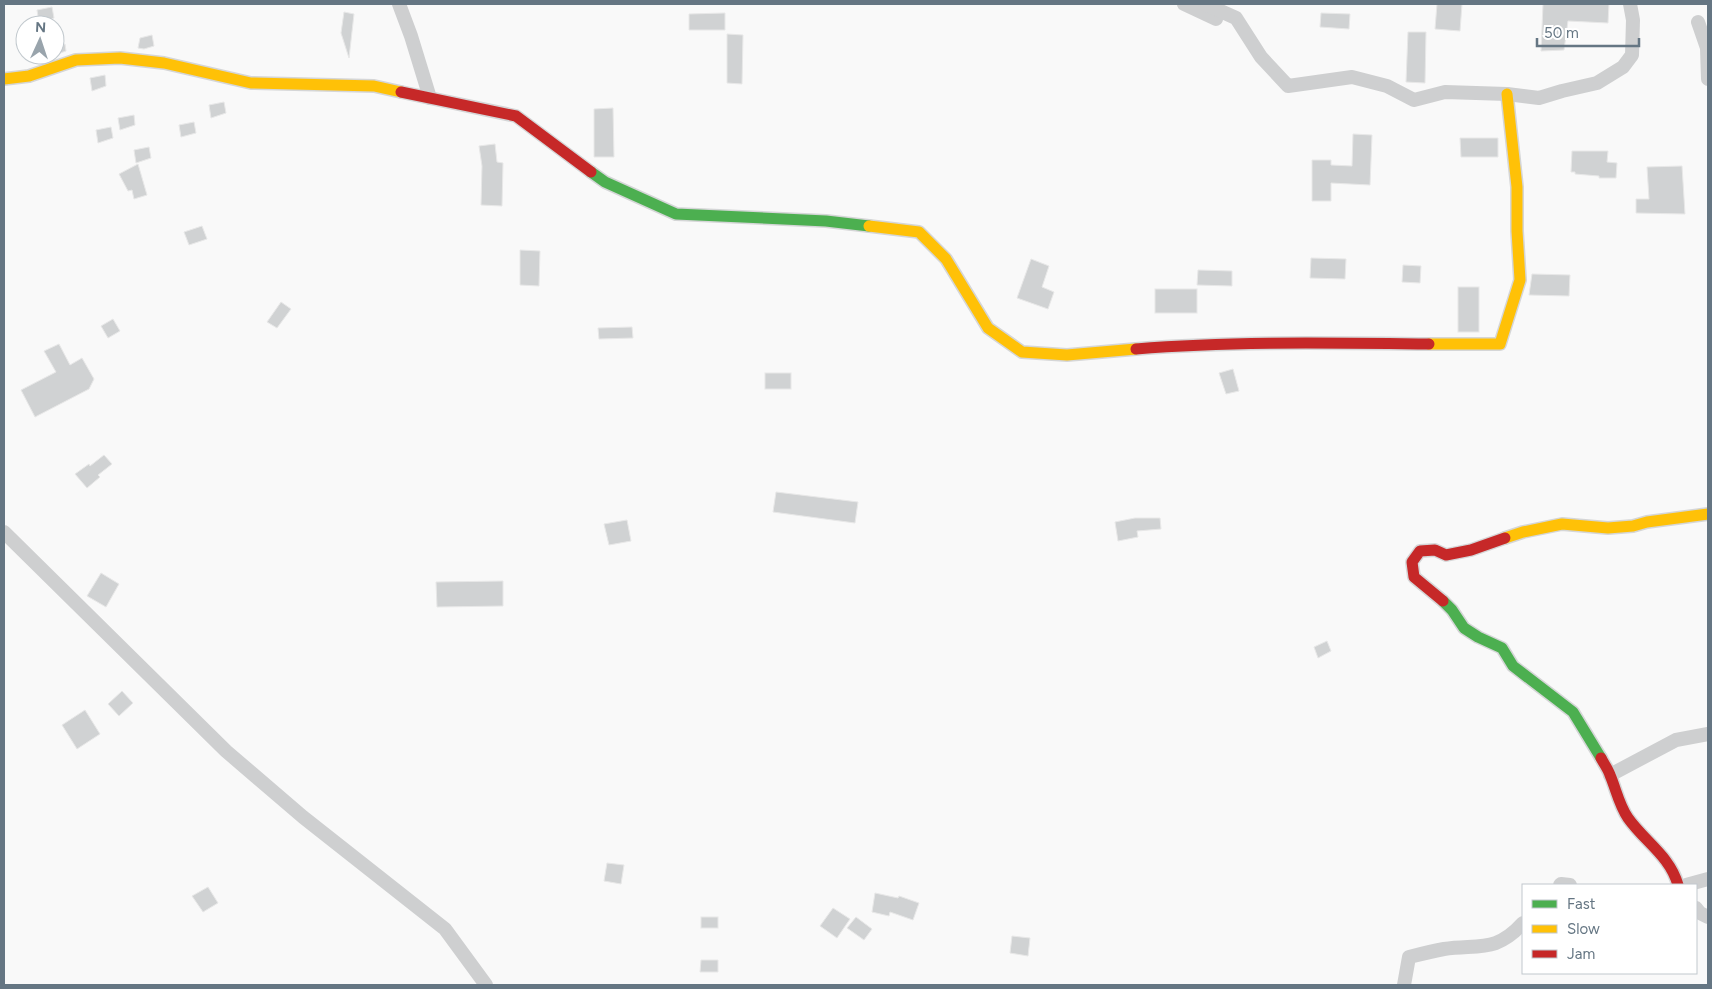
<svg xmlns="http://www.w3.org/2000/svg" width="1712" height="989" font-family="Figtree,sans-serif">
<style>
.building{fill:#d0d2d3;stroke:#e8e8e8}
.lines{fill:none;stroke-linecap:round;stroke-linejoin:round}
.fast-casing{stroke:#d5d6d7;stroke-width:14}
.slow-casing{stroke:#d5d6d7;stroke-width:14}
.jam-casing{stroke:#d5d6d7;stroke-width:14}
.street{stroke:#cecfd0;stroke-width:14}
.fast{stroke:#4caf50;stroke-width:11}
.slow{stroke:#ffc107;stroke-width:11}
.jam{stroke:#c62828;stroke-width:11}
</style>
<rect width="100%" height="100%" fill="#f9f9f9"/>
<g class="building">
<polygon points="1437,4 1462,4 1460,31 1435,29"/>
<polygon points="1543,4 1609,4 1608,23 1568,21 1564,50 1541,51"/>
<polygon points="52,7 54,18 39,23 37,10"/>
<polygon points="344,12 354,14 349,58 341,33"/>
<polygon points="725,13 725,30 689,30 689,14"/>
<polygon points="1321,13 1350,14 1349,29 1320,27"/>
<polygon points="1408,32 1426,32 1425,83 1406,82"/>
<polygon points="727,34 743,35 742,84 727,83"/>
<polygon points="152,35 154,46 144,49 138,48 140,38"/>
<polygon points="65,44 66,51 55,55 55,45"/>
<polygon points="105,75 106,86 92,91 90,78"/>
<polygon points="224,102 226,113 211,118 209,105"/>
<polygon points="613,108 614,157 594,157 594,109"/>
<polygon points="134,115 135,125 120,130 118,118"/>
<polygon points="194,122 196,133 181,137 179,125"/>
<polygon points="111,127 113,138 98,143 96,130"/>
<polygon points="1353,134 1372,135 1370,185 1331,183 1331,201 1312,201 1312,160 1331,160 1331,165 1352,166"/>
<polygon points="1460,138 1498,138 1498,157 1461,157"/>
<polygon points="495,144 497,162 503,163 502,206 481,205 482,166 479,146"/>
<polygon points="149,147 151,158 136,163 134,150"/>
<polygon points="1572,151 1608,151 1607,162 1617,163 1616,178 1599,178 1599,176 1575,174 1575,172 1571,172"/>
<polygon points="138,164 147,195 134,199 132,190 128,191 119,174"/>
<polygon points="1682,166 1685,214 1636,213 1636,199 1649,199 1647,167"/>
<polygon points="202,226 207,239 189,245 184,232"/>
<polygon points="520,250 540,251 539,286 520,285"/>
<polygon points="1311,258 1346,259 1345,279 1310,278"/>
<polygon points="1031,259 1049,266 1042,287 1054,292 1048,309 1017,298"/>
<polygon points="1403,265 1421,266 1420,283 1402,282"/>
<polygon points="1198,270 1232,271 1232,286 1197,285"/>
<polygon points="1532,274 1570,275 1569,296 1529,295"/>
<rect x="1458" y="287" width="21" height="45"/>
<rect x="1155" y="289" width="42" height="24"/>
<polygon points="281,302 291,309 277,328 267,322"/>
<polygon points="113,319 120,331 108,338 101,326"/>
<polygon points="632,327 633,338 599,339 598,328"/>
<polygon points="59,344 70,365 82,358 94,379 89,389 35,417 21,390 56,372 44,351"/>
<polygon points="1233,369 1239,391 1226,394 1219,373"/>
<rect x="765" y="373" width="26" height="16"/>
<polygon points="104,455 112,464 98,475 100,477 87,488 75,474 89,464 90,466"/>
<polygon points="776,492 858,502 855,523 773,512"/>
<polygon points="1135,518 1160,518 1161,529 1137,531 1138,537 1118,541 1115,522"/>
<polygon points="627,520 631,541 609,545 604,524"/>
<polygon points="101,573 119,584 106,607 87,596"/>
<polygon points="503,581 503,606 437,607 436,582"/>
<polygon points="1327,641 1331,651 1318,658 1314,647"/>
<polygon points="122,691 133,703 119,716 108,704"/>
<polygon points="85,710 100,734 77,749 62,725"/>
<polygon points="607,863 624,865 621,884 604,881"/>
<polygon points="208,887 218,903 203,912 192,896"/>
<polygon points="875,893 898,898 899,896 919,903 913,920 890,912 889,916 872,912"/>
<polygon points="833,908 850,919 837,938 820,926"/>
<rect x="701" y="917" width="17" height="11"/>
<polygon points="856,917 872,929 864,940 847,928"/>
<polygon points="1012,936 1030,938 1028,956 1010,953"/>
<polygon points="701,960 718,960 718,972 700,972"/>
</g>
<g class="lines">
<g class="fast-casing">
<g id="fast">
<polyline points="591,172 605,182 676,214 826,221 869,226"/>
<polyline points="1443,601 1452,610 1464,628 1478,637 1502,648 1513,666 1573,712 1601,758"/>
</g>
</g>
<g class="slow-casing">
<g id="slow">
<polyline points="4,79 29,76 76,60 120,58 164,63 251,83 374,86 401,92"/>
<polyline points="869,226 919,232 946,259 988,328 1022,352 1067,355 1136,349"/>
<polyline points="1429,344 1500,344 1520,280 1517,231 1517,187 1507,94"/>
<polyline points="1505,538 1523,532 1562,524 1608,528 1633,526 1647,522 1708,514"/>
</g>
</g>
<g class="jam-casing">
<g id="jam">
<polyline points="401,92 516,116 591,172"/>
<path d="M1136 349C1233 341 1332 343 1429 344"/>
<polyline points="1443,601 1414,577 1412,562 1420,551 1435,550 1446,555 1471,550 1505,538"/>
<path d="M1601 758C1604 764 1608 769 1610 775 1616 789 1619 805 1628 818 1645 842 1670 856 1678 885"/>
</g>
</g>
<g class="street">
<polyline points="399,4 411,36 430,98"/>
<polyline points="1184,4 1216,19"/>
<polyline points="1205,4 1236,18 1261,57 1288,86 1352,77 1387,86 1414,100 1445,92 1507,94 1539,98 1562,91 1597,83 1623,67 1632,55 1633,20 1630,4"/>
<polyline points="1698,22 1707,48 1708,79"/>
<polyline points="4,532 226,751 303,817 445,929 486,985"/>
<polyline points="1610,775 1676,740 1708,734"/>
<polyline points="1560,885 1561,884 1570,885"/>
<polyline points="1686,885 1708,879"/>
<polyline points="1696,908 1700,913 1708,917"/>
<path d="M1404 985 1409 957C1421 954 1433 951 1444 949 1479 944 1496 953 1523 923"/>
</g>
<use href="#fast" class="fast"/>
<use href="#slow" class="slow"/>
<use href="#jam" class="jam"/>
</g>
<rect width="1712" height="989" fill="none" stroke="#657683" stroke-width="10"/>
<rect x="1522" y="884" width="175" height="90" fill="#ffffff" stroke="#c1c8cd"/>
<rect x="1532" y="900" width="25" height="8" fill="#4caf50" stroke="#c1c8cd"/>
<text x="1567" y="909" font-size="15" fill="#657683">Fast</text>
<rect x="1532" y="925" width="25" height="8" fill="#ffc107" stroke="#c1c8cd"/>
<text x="1567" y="934" font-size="15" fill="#657683">Slow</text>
<rect x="1532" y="950" width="25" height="8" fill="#c62828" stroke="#c1c8cd"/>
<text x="1567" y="959" font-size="15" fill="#657683">Jam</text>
<g transform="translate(40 40) rotate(3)"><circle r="24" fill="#ffffff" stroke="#c1c8cd"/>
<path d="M0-4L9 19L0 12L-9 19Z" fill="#99a4ac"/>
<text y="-8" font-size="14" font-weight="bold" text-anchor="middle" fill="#657683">N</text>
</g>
<path d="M1537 38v8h102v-8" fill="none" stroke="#657683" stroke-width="2.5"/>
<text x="1544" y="38" font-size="15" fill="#657683" stroke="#ffffff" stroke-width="4" paint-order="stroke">50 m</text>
</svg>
